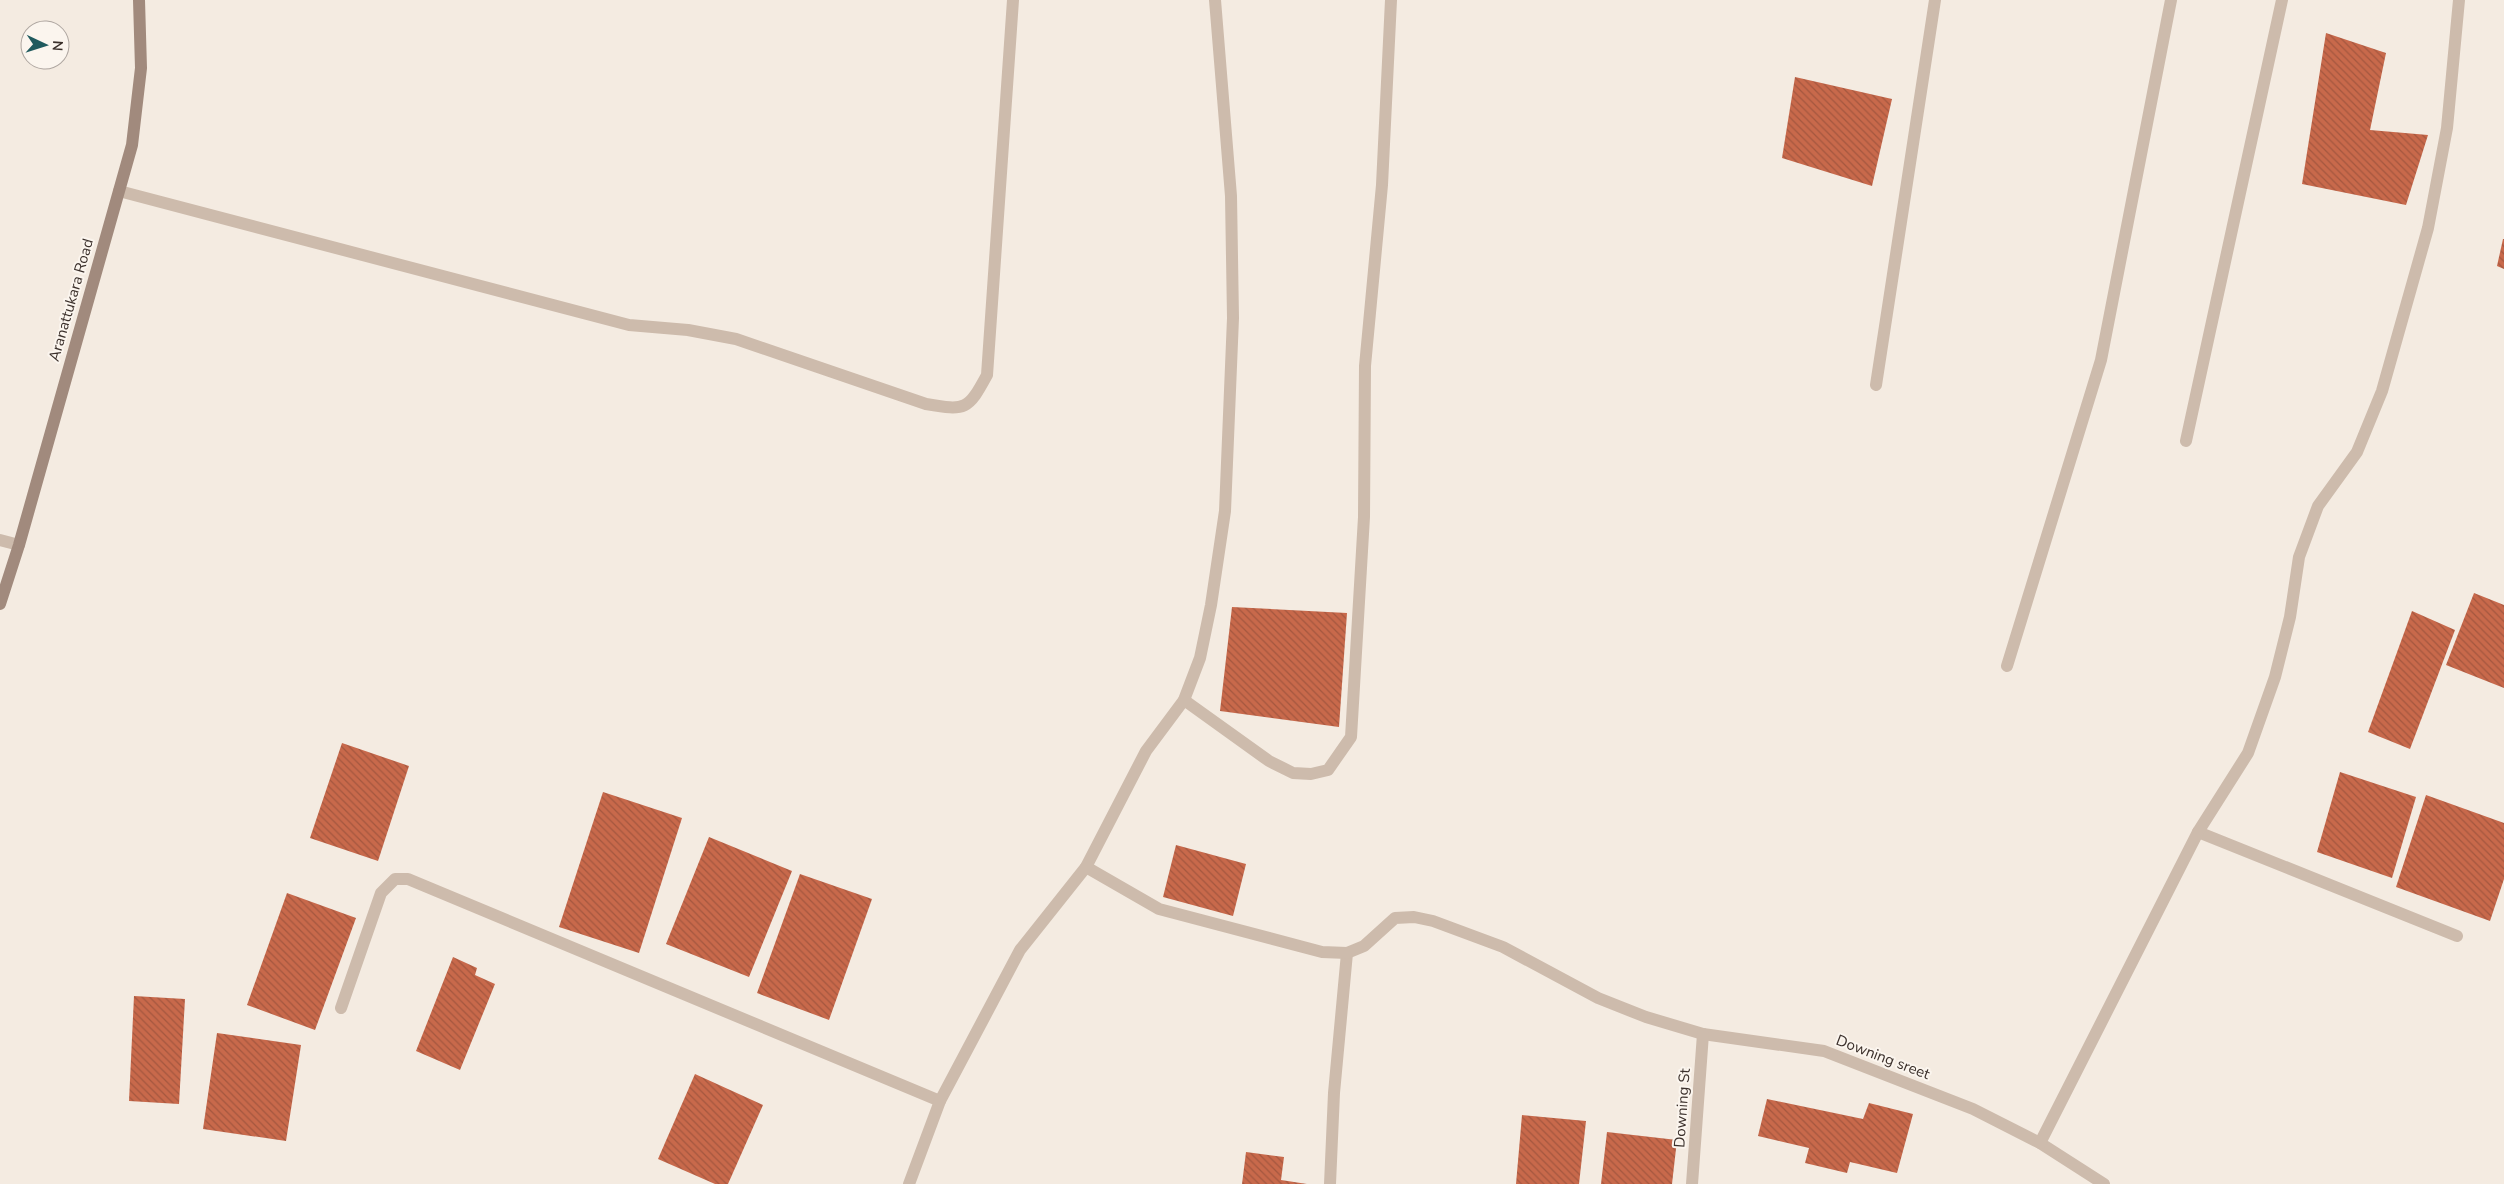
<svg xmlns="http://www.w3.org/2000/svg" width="2504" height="1184" font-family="'Nunito Sans',sans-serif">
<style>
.building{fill:url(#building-back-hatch)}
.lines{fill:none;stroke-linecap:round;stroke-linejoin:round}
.lane{stroke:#cdbbac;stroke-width:12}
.street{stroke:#cdbbac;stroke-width:12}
.secondary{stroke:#a18a7d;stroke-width:12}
.labels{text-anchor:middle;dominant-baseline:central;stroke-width:4;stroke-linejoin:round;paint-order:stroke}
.street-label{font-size:15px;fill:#3b302b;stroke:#fbf5ee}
</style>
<defs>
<pattern id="building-back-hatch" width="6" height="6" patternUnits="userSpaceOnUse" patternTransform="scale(1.25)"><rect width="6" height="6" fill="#c8694b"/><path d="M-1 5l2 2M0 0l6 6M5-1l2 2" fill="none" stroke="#a4573f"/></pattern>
</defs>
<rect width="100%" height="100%" fill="#f4ebe1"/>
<g class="building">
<polygon points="2326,33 2386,53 2370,130 2428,135 2406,205 2302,184"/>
<polygon points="1795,77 1892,99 1872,186 1782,158"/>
<polygon points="2503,239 2504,239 2504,269 2497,266"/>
<polygon points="2474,593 2504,605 2504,688 2446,665"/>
<polygon points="1232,607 1347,613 1339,727 1220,711"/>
<polygon points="2412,611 2455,630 2410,749 2368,732"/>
<polygon points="342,743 409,766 378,861 310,838"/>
<polygon points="2340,772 2416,797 2392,878 2317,852"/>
<polygon points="603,792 682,818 639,953 559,927"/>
<polygon points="2426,795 2504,823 2504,879 2490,921 2396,887"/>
<polygon points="709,837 792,871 749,977 666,944"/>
<polygon points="1176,845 1246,864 1233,916 1163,897"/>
<polygon points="800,874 872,899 829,1020 757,993"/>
<polygon points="287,893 356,918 315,1030 247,1005"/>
<polygon points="453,957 477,968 475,975 495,984 460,1070 416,1051"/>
<polygon points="134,996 185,999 179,1104 129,1101"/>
<polygon points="217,1033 301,1045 286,1141 203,1129"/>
<polygon points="695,1074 763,1105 728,1184 715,1184 658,1159"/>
<polygon points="1767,1099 1863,1119 1869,1103 1913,1114 1897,1173 1850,1162 1847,1173 1805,1163 1809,1148 1758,1136"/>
<polygon points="1522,1115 1586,1121 1579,1184 1516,1184"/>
<polygon points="1607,1132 1677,1140 1672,1184 1601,1184"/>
<polygon points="1246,1152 1284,1157 1281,1180 1307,1184 1242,1184"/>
</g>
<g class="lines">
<g class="lane">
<polyline points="2198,832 2457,936"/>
<polyline points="1330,1184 1334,1093 1347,953"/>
</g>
<g class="street">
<path d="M119 191 629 325 688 330 736 339 926 404C966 411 968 410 987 375L1013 0"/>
<polyline points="1876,385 1935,0"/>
<polyline points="2186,441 2282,0"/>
<polyline points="0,540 19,545"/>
<polyline points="2007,666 2101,360 2171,0"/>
<polyline points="1184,700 1269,761 1293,773 1311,774 1328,770 1351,737 1364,517 1365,366 1382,185 1391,0"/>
<polyline points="1086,867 1159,909 1322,952 1347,953 1364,946 1395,918 1414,917 1433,921 1503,947 1598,998 1646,1017 1703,1034 1824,1051 1973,1109 2040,1143 2104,1184"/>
<polyline points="341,1008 381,893 395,879 408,879 940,1101"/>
<polyline points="2040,1143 2198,832 2248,753 2275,677 2290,617 2299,557 2318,506 2357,452 2382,391 2428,228 2447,128 2459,0"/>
<polyline points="909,1184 940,1101 1020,950 1086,867 1146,751 1184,700 1200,658 1211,605 1225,511 1233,318 1231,196 1215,0"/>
<polyline points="1692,1184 1703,1034"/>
</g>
<polyline class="secondary" points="0,604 19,545 132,145 141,68 139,0"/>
</g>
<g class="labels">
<g class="street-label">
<text transform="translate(71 300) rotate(-74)">Aranattukara Road</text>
<text transform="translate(1883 1057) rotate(21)">Downing sreet</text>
<text transform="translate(1682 1108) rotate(-86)">Downing St</text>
</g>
</g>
<g transform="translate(45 45) rotate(94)"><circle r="24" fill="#fbf5ee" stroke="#aea6a0"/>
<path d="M0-4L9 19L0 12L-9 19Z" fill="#1f5a5e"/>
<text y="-8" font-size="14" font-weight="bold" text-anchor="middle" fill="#3b302b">N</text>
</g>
</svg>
